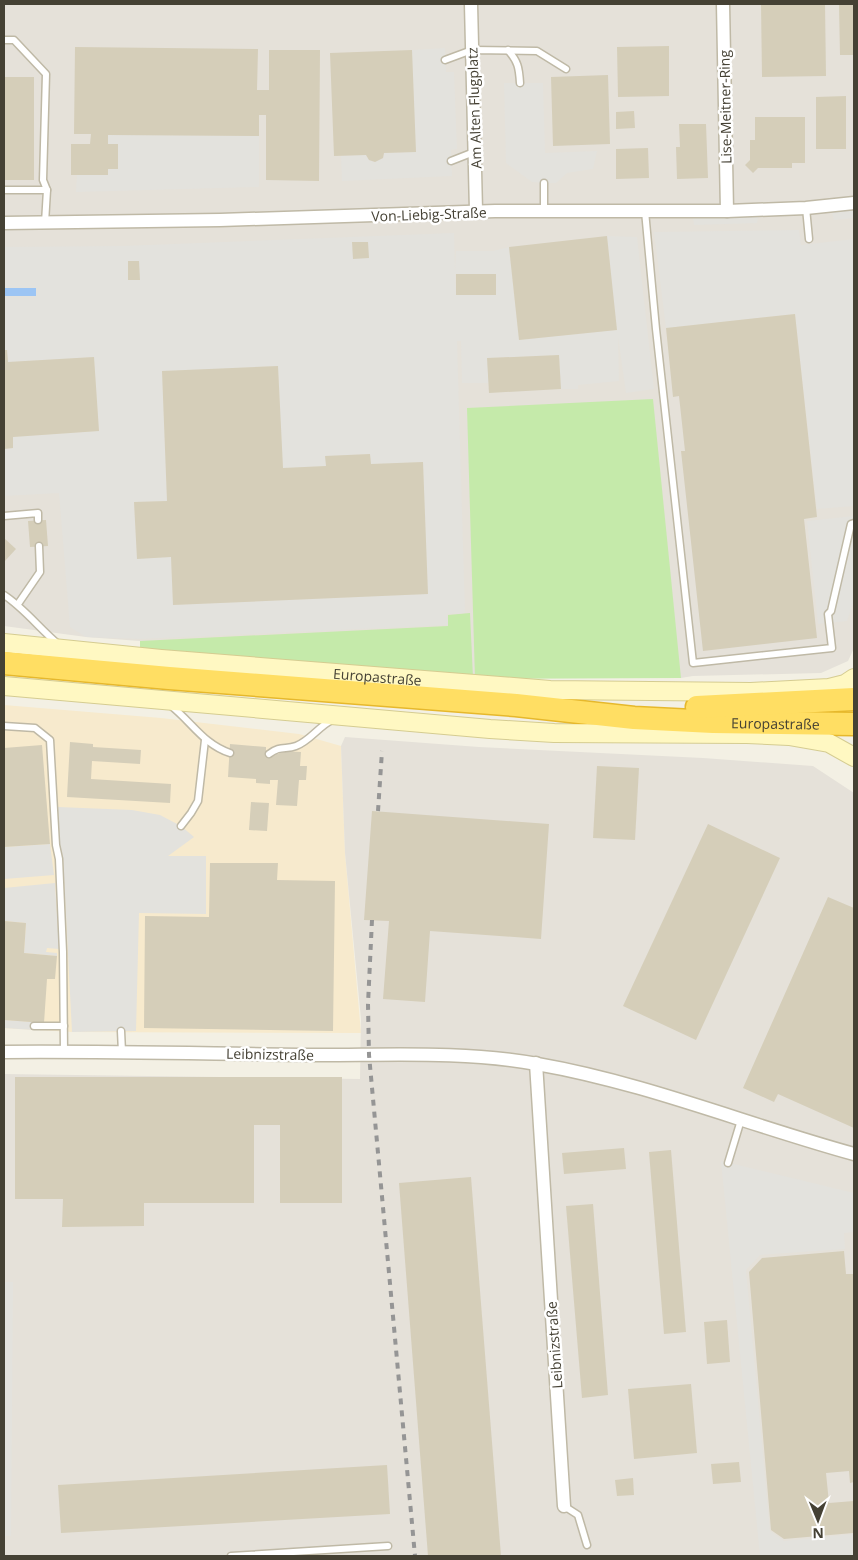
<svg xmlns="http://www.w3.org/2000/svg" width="858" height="1560" font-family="'Open Sans',sans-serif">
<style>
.commercial{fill:#f7eacd}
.industrial{fill:#e5e1d9}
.green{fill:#c5eaaa}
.parking{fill:#e3e2dd;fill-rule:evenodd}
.water{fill:#9cc5f4}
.building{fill:#d5ceb9}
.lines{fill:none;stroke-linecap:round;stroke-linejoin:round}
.lane-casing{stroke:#bfb9a6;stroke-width:9}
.street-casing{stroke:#bfb9a6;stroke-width:15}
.secondary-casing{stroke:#d5cc91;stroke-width:20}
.highway-casing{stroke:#e6b82c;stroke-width:25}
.lane{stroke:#fff;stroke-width:6}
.street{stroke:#fff;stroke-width:12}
.secondary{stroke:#fff8c2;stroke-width:18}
.highway{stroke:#ffde63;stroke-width:22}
.rail{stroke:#959595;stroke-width:4;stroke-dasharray:6 6;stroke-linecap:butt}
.labels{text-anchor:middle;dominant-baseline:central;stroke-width:5;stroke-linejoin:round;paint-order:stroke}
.street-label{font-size:14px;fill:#454134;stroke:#fff}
</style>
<rect width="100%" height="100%" fill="#f3f0e4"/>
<polygon class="commercial" points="4,705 161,718 299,734 341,746 345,853 361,1033 72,1032 4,1028"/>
<g class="industrial">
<polygon points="4,4 854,4 854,648 848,661 821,673 693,676 681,678 473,678 140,641 86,637 4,626"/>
<polygon points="345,737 479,747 703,758 813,766 854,793 854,1556 4,1556 4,1074 360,1079 361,1019 345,853 341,746"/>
</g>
<g class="green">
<polygon points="653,399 681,678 475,679 467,408"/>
<polygon points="470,613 473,678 140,648 140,641 448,626 448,615"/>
</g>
<g class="parking">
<polygon points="445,48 446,72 454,72 457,149 451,150 452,176 342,181 341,156 366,155 369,160 375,162 383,158 384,153 416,152 412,50"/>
<polygon points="504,83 543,83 545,153 597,151 593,169 567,173 556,183 544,183 532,182 506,163"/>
<polygon points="108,135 259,136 259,187 76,192 77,175 108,175 108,169 117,144 108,144"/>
<polygon points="854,203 854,218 834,220 830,206"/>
<polygon points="760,210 757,223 694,225 692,211"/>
<polygon points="799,230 801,245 854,239 854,506 817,509 795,314 666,328 654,232"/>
<path d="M454 233 455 271 456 251H493L509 247 519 340 617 330 607 236 637 237 654 389 626 393 618 337 619 381 578 385V389H561L559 355 488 358 489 383H462L461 341H457L465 613 447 614 448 625 140 639 86 637 70 627 59 493 4 496V449L13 448V437L99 431 94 357 8 362 7 350H4V247L123 246ZM455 274H495L496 295H456ZM278 366 283 468 326 466V456L370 454 371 464 423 462 428 594 173 605 171 557 137 558 134 502 167 501 162 371Z"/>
<polygon points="854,516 854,601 847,621 818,624 807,521"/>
<polygon points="58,807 132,810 160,815 181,826 194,837 168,856 206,856 206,914 139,913 136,1031 72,1032 63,857 60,845"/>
<polygon points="50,844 54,875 4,879 4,847"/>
<polygon points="55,883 59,949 47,948 46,952 57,953 57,956 24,953 26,923 4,921 4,888"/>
<polygon points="4,1020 34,1022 34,1030 4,1028"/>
<polygon points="721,1161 854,1193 854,1232 844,1233 845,1249 760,1255 746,1270 770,1531 784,1541 854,1534 854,1556 760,1556"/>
<polygon points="4,1282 13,1282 11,1536 4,1536"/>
</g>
<rect class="water" x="4" y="288" width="32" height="8"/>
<g class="building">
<polygon points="761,4 825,4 826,76 762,77"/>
<polygon points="839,4 854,4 854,55 840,55"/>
<polygon points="669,46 669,96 618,97 617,47"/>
<polygon points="75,47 258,49 257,90 269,90 269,50 320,50 319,181 266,180 266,115 259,115 259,136 108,135 108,144 118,144 118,169 108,169 108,175 71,175 71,144 90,144 91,134 74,134"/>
<polygon points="412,50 416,152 384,153 383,158 375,162 369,160 366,155 334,156 330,53"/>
<polygon points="608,75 610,144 553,146 551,77"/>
<rect x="4" y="77" width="30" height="103"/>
<polygon points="846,96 846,149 816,149 816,97"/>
<polygon points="634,111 635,128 616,129 616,112"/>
<polygon points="755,117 805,117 805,163 792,163 792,168 758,168 753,173 745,165 750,160 750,140 755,140"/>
<polygon points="679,124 706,124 708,178 677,179 676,147 680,147"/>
<polygon points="648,148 649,178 616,179 616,149"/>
<polygon points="607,236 617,330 519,340 509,247"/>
<polygon points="352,242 368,242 369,258 353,259"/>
<polygon points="128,261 139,261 140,280 128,280"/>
<rect x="456" y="274" width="40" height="21"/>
<polygon points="795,314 817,517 804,519 817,638 703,651 681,451 685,451 679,396 673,397 666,328"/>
<polygon points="4,350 7,350 8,362 94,357 99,431 13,437 13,448 4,449"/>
<polygon points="559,355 561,389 489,393 487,358"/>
<polygon points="278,366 283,468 326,466 325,456 370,454 371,464 423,462 428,594 173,605 171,557 137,559 134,502 167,501 162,371"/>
<polygon points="46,520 48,546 30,547 28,521"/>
<polygon points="4,538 16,549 4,562"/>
<polygon points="70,742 93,744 93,747 141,750 140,764 92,761 91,779 171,784 170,803 67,797"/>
<polygon points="230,744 266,747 266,753 279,754 280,751 301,752 300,766 307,766 306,780 299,780 297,806 276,805 278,780 270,780 270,784 256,783 256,779 228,777"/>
<polygon points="42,745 50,844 4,847 4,748"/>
<polygon points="597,766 639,768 635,840 593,838"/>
<polygon points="251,802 269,803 267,831 249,830"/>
<polygon points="372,811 549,824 541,939 430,931 425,1002 383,999 389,921 364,920"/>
<polygon points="708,824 780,858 696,1040 623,1006"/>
<polygon points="210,863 278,863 277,880 335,881 333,1031 144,1028 145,916 209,917"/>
<polygon points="828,897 854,908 854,1128 778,1094 774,1102 743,1088"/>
<polygon points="4,921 26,923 24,953 57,956 55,979 47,979 44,1023 4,1020"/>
<polygon points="15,1077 342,1077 342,1203 280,1203 280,1125 254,1125 254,1203 144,1203 144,1226 62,1227 63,1199 15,1199"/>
<polygon points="624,1148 626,1169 564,1174 562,1153"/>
<polygon points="671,1150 686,1332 664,1334 649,1152"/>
<polygon points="471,1177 501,1556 428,1556 399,1183"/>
<polygon points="593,1204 608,1395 582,1398 566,1206"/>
<polygon points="844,1251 846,1274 854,1274 854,1482 850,1483 849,1471 826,1473 829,1503 854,1501 854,1532 853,1533 784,1539 771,1530 749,1272 762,1258"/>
<polygon points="727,1320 730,1362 707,1364 704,1322"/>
<polygon points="691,1384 697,1453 634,1459 628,1389"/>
<polygon points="739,1462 741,1482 713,1484 711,1464"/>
<polygon points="387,1465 390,1514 61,1533 58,1485"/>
<polygon points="633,1478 634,1495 617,1496 615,1480"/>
</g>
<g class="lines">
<g class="lane-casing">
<g id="lane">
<polyline points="4,40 14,40 46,74 43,180 47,190 45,223"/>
<path d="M508 50C518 62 519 67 520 83"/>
<polyline points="445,60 472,50 537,51 566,69"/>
<polyline points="451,161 474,152"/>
<polyline points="544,183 544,211"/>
<polyline points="4,190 47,190"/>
<polyline points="806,208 809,239"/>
<polyline points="645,211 656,329 693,663 832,648 828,614 831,611 851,524 854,523"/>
<polyline points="4,516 38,513 38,520"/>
<path d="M4 595C24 608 39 628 58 644"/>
<polyline points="18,604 40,572 39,546"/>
<path d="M170 705C192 722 203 744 230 753"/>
<polyline points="4,726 35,728 50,740 56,845 59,859 63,952 64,1051"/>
<path d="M269 754C280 745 286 750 296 746 310 741 319 726 332 720"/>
<polyline points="181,826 191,813 198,801 205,740"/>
<polyline points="34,1026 64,1026"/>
<polyline points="121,1031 122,1052"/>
<polyline points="728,1163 741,1120"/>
<polyline points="564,1506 578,1515 587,1545"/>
<polyline points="231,1556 388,1546"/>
</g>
</g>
<g class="street-casing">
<g id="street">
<polyline points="471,4 476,211"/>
<polyline points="723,4 727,211"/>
<polyline points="4,223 220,220 495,211 727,211 806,208 854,203"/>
<path d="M4 1052C109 1051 215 1054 321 1055 392 1055 466 1051 537 1064 646 1083 748 1125 854 1154"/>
<polyline points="536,1063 564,1506"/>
</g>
</g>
<g class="secondary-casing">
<g id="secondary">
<path id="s1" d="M4 643 161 659 550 690 751 692 829 688 845 684 854 678"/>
<polyline points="4,686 490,729 554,733 747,734 789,736 829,743 854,757"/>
</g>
</g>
<g class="highway-casing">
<g id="highway">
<path id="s2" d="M4 663 169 678 516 705 634 718 713 722 854 724"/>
<polyline points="697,707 854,699"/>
</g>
</g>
<use href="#lane" class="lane"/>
<use href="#street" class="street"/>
<use href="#secondary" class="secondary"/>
<use href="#highway" class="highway"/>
<g class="rail">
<polyline points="378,811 382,751"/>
<polyline points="372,920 368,1004 369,1055 415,1556"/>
</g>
</g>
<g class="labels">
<g class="street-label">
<text transform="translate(725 107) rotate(-91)">Lise-Meitner-Ring</text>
<text transform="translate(474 108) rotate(-92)">Am Alten Flugplatz</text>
<text transform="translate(429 214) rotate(-2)">Von-Liebig-Straße</text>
<text stroke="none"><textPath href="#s1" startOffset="375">Europastraße</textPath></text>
<text stroke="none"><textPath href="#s2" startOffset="774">Europastraße</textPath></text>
<text transform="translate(270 1054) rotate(1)">Leibnizstraße</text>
<text transform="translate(554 1345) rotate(-94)">Leibnizstraße</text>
</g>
</g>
<rect width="858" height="1560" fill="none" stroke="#454134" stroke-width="10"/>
<g transform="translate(818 1520) rotate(179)" stroke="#ffffff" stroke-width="4" paint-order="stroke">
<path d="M0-4L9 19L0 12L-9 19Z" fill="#454134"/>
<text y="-8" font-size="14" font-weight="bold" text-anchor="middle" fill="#454134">N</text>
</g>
</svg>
